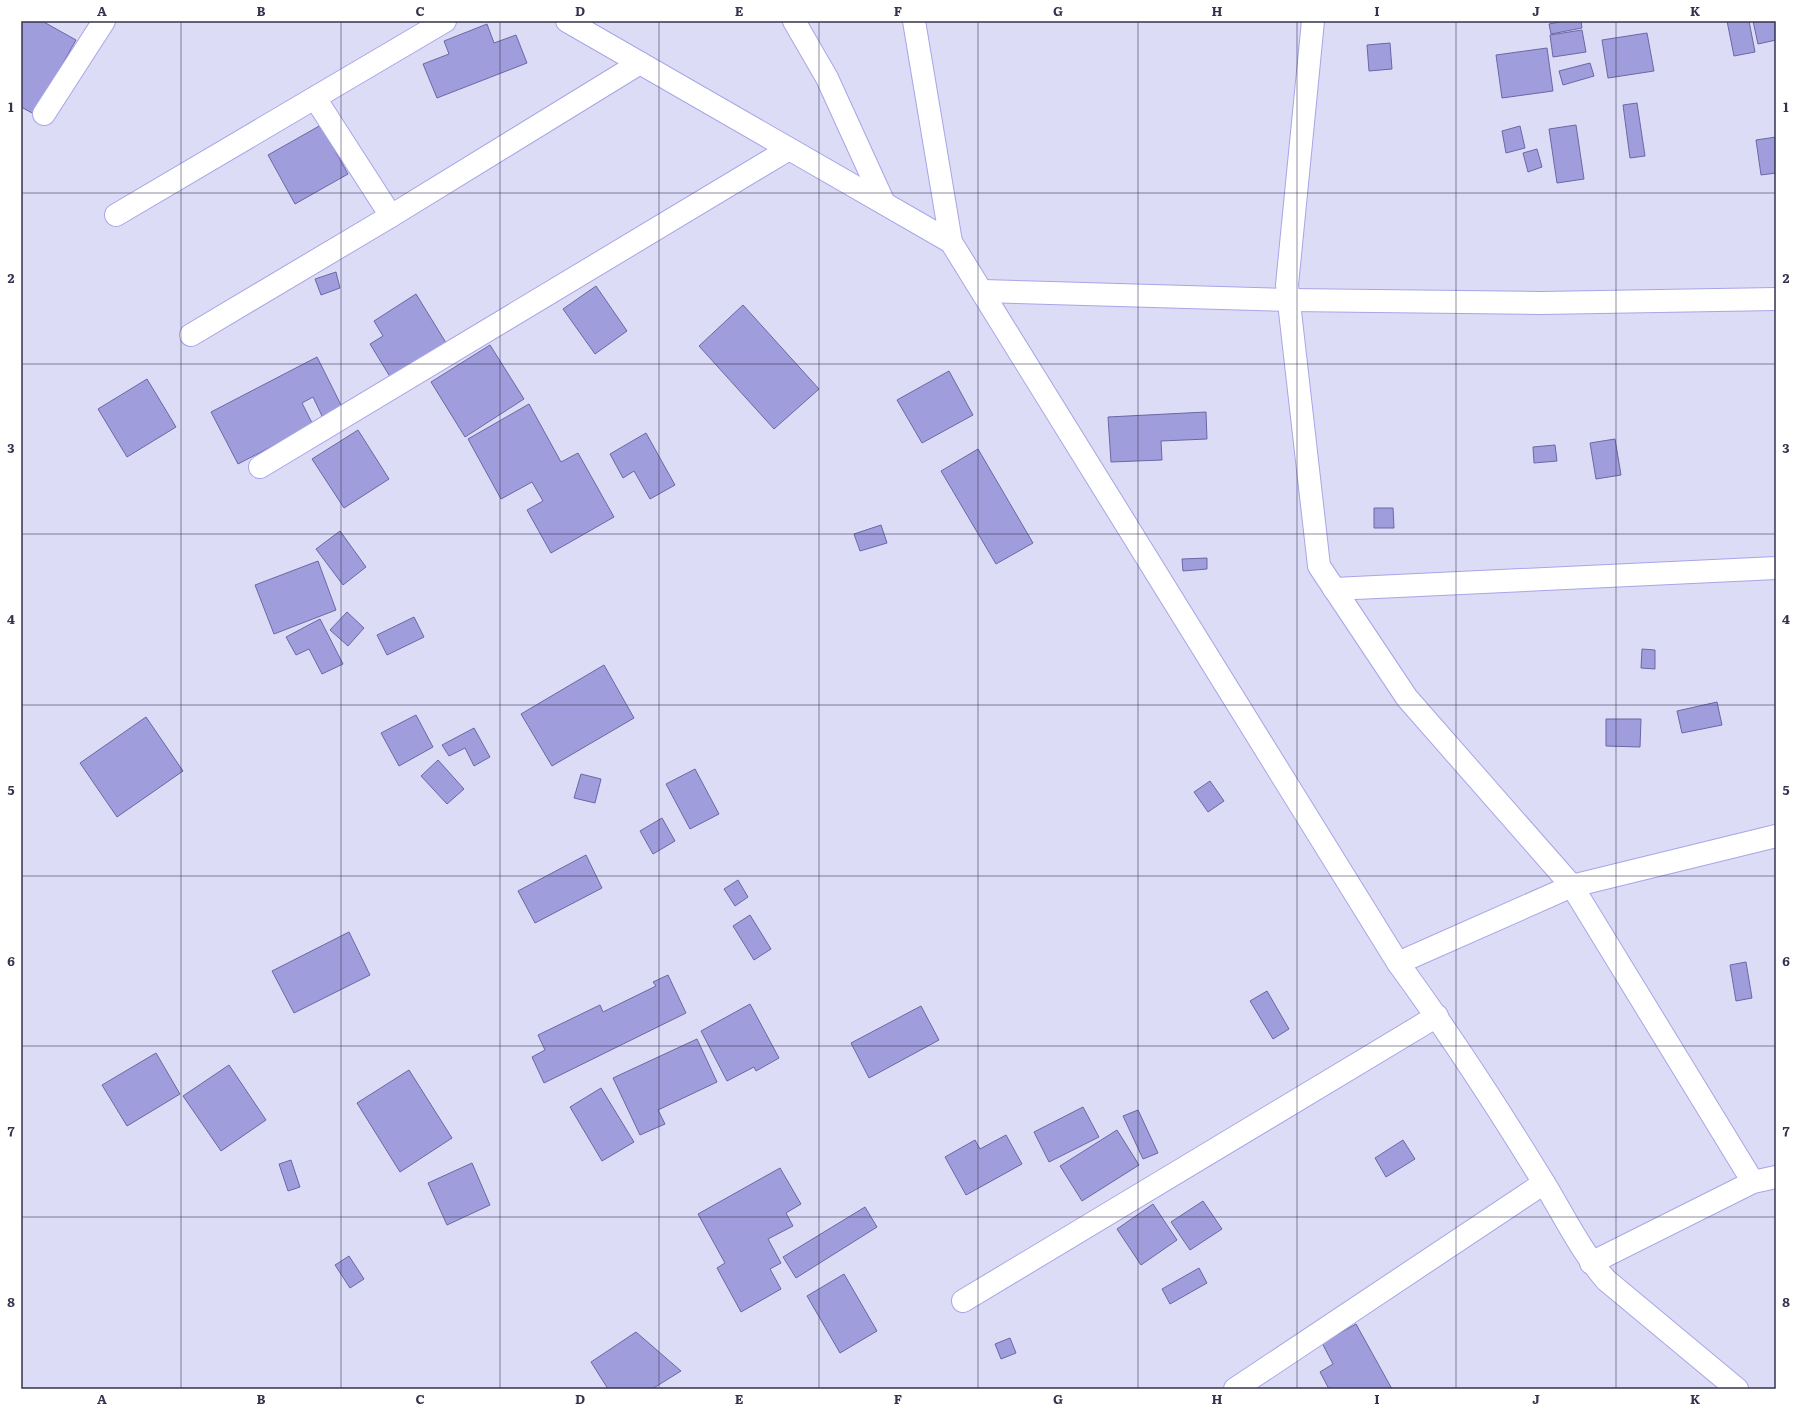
<svg xmlns="http://www.w3.org/2000/svg" width="1797" height="1410" font-family="Literata,serif">
<style>
.building{fill:#a09ddd;stroke:#6b67a4}
.lines{fill:none;stroke-linecap:round;stroke-linejoin:round}
.minor-casing{stroke:#a8a5e7;stroke-width:24}
.minor{stroke:#fff;stroke-width:22}
.grid{fill:none;stroke:#34324d;stroke-width:1;stroke-opacity:0.55}
.neatline{fill:none;stroke:#34324d;stroke-width:1.5}
.grid-label{font-size:13px;text-anchor:middle;font-weight:bold;fill:#34324d}
</style>
<rect width="100%" height="100%" fill="#dcdcf7"/>
<g class="building">
<polygon points="21,21 42,21 76,40 34,114 21,107"/>
<polygon points="1565,21 1581,21 1582,28 1551,34 1549,24"/>
<polygon points="1727,21 1749,21 1755,52 1734,56"/>
<polygon points="1753,21 1776,21 1776,40 1758,44"/>
<polygon points="487,24 494,43 516,35 527,63 437,98 423,64 449,54 444,41"/>
<polygon points="1582,30 1586,52 1553,57 1550,35"/>
<polygon points="1647,33 1654,71 1608,78 1602,40"/>
<polygon points="1390,43 1392,69 1369,71 1367,45"/>
<polygon points="1547,48 1553,91 1502,98 1496,55"/>
<polygon points="1590,63 1594,76 1563,85 1559,71"/>
<polygon points="1637,103 1645,156 1630,158 1623,105"/>
<polygon points="321,125 348,174 295,204 268,155"/>
<polygon points="1576,125 1584,179 1557,183 1549,129"/>
<polygon points="1520,126 1525,148 1506,153 1502,131"/>
<polygon points="1776,137 1776,173 1761,175 1756,140"/>
<polygon points="1537,149 1542,167 1528,172 1523,153"/>
<polygon points="336,272 340,288 321,295 315,279"/>
<polygon points="596,286 627,331 595,354 563,309"/>
<polygon points="416,294 448,346 392,380 370,344 383,336 374,321"/>
<polygon points="743,305 819,389 774,429 699,346"/>
<polygon points="490,345 524,399 465,437 431,382"/>
<polygon points="317,357 342,407 322,416 313,397 302,403 313,425 238,464 211,412"/>
<polygon points="949,371 973,415 922,443 897,400"/>
<polygon points="147,379 176,427 127,457 98,409"/>
<polygon points="529,404 561,462 578,453 614,517 551,553 527,510 543,501 532,482 501,499 468,439"/>
<polygon points="1206,412 1207,439 1161,441 1162,460 1111,462 1108,417"/>
<polygon points="358,430 389,479 344,508 312,459"/>
<polygon points="646,433 675,485 650,499 634,471 623,478 610,454"/>
<polygon points="1615,439 1621,475 1596,479 1590,443"/>
<polygon points="1555,445 1557,461 1534,463 1533,447"/>
<polygon points="978,449 1033,543 996,564 941,471"/>
<polygon points="1374,508 1393,508 1394,528 1374,528"/>
<polygon points="881,525 887,543 860,551 854,534"/>
<polygon points="340,531 366,567 343,585 316,549"/>
<polygon points="1207,558 1207,569 1183,571 1182,559"/>
<polygon points="318,561 336,610 274,634 255,585"/>
<polygon points="347,612 364,628 348,646 330,630"/>
<polygon points="414,617 424,637 387,655 377,635"/>
<polygon points="320,619 343,664 322,674 309,649 296,655 286,637"/>
<polygon points="1642,649 1655,650 1655,669 1641,668"/>
<polygon points="604,665 634,718 552,766 521,714"/>
<polygon points="1717,702 1722,725 1682,733 1677,711"/>
<polygon points="416,715 433,747 399,766 381,733"/>
<polygon points="146,717 183,771 117,817 80,763"/>
<polygon points="1606,719 1641,719 1640,747 1606,746"/>
<polygon points="474,728 490,757 474,766 465,748 449,756 442,745"/>
<polygon points="438,760 464,789 447,804 421,776"/>
<polygon points="695,769 719,814 690,829 666,784"/>
<polygon points="581,774 601,779 595,803 574,798"/>
<polygon points="1210,781 1224,801 1208,812 1194,792"/>
<polygon points="662,818 675,841 653,854 640,831"/>
<polygon points="586,855 602,888 535,923 518,891"/>
<polygon points="738,880 748,897 735,906 724,889"/>
<polygon points="750,915 771,949 754,960 733,926"/>
<polygon points="349,932 370,975 294,1013 272,971"/>
<polygon points="1746,962 1752,998 1736,1001 1730,965"/>
<polygon points="668,975 686,1013 544,1083 532,1057 545,1050 538,1035 600,1005 603,1012 656,986 653,982"/>
<polygon points="1267,991 1289,1029 1273,1039 1250,1001"/>
<polygon points="750,1004 779,1058 756,1071 754,1067 727,1081 701,1031"/>
<polygon points="921,1006 939,1040 869,1078 851,1043"/>
<polygon points="697,1039 717,1082 658,1110 665,1124 640,1135 613,1078"/>
<polygon points="156,1053 180,1094 127,1126 102,1085"/>
<polygon points="229,1065 266,1120 221,1151 183,1096"/>
<polygon points="409,1070 452,1138 400,1172 357,1103"/>
<polygon points="601,1088 634,1142 602,1161 570,1107"/>
<polygon points="1083,1107 1099,1137 1049,1162 1034,1132"/>
<polygon points="1138,1110 1158,1153 1143,1159 1123,1116"/>
<polygon points="1117,1130 1139,1165 1082,1201 1060,1166"/>
<polygon points="1006,1135 1022,1164 966,1195 945,1157 975,1140 980,1149"/>
<polygon points="1403,1140 1415,1159 1386,1177 1375,1158"/>
<polygon points="291,1160 300,1187 288,1191 279,1164"/>
<polygon points="472,1163 490,1205 447,1225 428,1183"/>
<polygon points="780,1168 801,1204 786,1213 793,1226 768,1239 781,1263 770,1269 781,1289 741,1312 717,1268 725,1263 698,1214"/>
<polygon points="1203,1201 1222,1229 1190,1250 1171,1222"/>
<polygon points="1153,1204 1177,1240 1141,1265 1117,1229"/>
<polygon points="865,1207 877,1227 796,1278 783,1257"/>
<polygon points="349,1256 364,1279 350,1288 335,1265"/>
<polygon points="1199,1268 1207,1283 1170,1304 1162,1289"/>
<polygon points="844,1274 877,1331 840,1353 807,1296"/>
<polygon points="1356,1324 1392,1389 1329,1389 1320,1372 1333,1364 1322,1343"/>
<polygon points="636,1332 681,1371 652,1389 608,1389 591,1362"/>
<polygon points="1010,1338 1016,1353 1001,1359 995,1344"/>
</g>
<g class="lines">
<g class="minor-casing">
<g id="minor">
<path d="M567 21 951 242 1398 963C1450 1034 1498 1108 1544 1183 1564 1216 1581 1251 1606 1280L1737 1389"/>
<polyline points="794,21 827,78 884,203"/>
<polyline points="914,21 951,242"/>
<polyline points="1313,21 1287,285 1319,566 1407,698 1572,886 1753,1182"/>
<polyline points="315,98 391,216"/>
<polyline points="44,114 104,21"/>
<polyline points="116,215 445,21"/>
<polyline points="982,291 1289,300 1541,303 1776,299"/>
<polyline points="191,335 391,216 640,63"/>
<polyline points="260,467 789,149"/>
<polyline points="1334,589 1776,568"/>
<polyline points="1398,963 1572,886 1776,836"/>
<polyline points="1591,1263 1753,1182 1776,1177"/>
<polyline points="963,1301 1437,1016"/>
<polyline points="1235,1389 1544,1183"/>
</g>
</g>
<use href="#minor" class="minor"/>
</g>
<path class="grid" d="M181 21V1389M341 21V1389M500 21V1389M659 21V1389M819 21V1389M978 21V1389M1138 21V1389M1297 21V1389M1456 21V1389M1616 21V1389M21 193H1776M21 364H1776M21 534H1776M21 705H1776M21 876H1776M21 1046H1776M21 1217H1776"/>
<rect width="1797" height="1410" fill="none" stroke="#ffffff" stroke-width="44"/>
<rect x="22" y="22" width="1753" height="1366" class="neatline"/>
<g class="grid-label">
<text x="102" y="16">A</text>
<text x="261" y="16">B</text>
<text x="420" y="16">C</text>
<text x="580" y="16">D</text>
<text x="739" y="16">E</text>
<text x="898" y="16">F</text>
<text x="1058" y="16">G</text>
<text x="1217" y="16">H</text>
<text x="1377" y="16">I</text>
<text x="1536" y="16">J</text>
<text x="1695" y="16">K</text>
<text x="11" y="112">1</text>
<text x="1786" y="112">1</text>
<text x="11" y="283">2</text>
<text x="1786" y="283">2</text>
<text x="11" y="453">3</text>
<text x="1786" y="453">3</text>
<text x="11" y="624">4</text>
<text x="1786" y="624">4</text>
<text x="11" y="795">5</text>
<text x="1786" y="795">5</text>
<text x="11" y="966">6</text>
<text x="1786" y="966">6</text>
<text x="11" y="1136">7</text>
<text x="1786" y="1136">7</text>
<text x="11" y="1307">8</text>
<text x="1786" y="1307">8</text>
<text x="102" y="1404">A</text>
<text x="261" y="1404">B</text>
<text x="420" y="1404">C</text>
<text x="580" y="1404">D</text>
<text x="739" y="1404">E</text>
<text x="898" y="1404">F</text>
<text x="1058" y="1404">G</text>
<text x="1217" y="1404">H</text>
<text x="1377" y="1404">I</text>
<text x="1536" y="1404">J</text>
<text x="1695" y="1404">K</text>
</g>
</svg>
